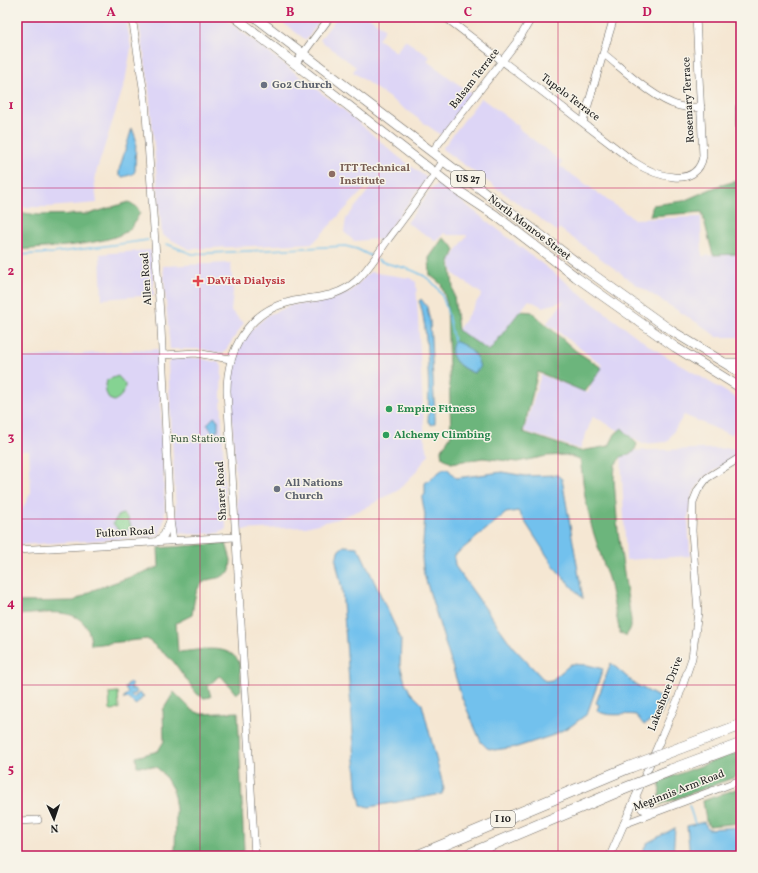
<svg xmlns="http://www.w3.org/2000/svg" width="758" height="873" font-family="Vollkorn,serif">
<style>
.built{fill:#ddd5f6}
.green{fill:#85d392;stroke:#507857}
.forest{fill:#6cb57c;stroke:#44684c;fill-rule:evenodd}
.water{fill:#72c1ed;stroke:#476e84}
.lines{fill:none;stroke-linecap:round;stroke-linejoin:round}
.stream{stroke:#72c1ed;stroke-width:1.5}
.minor-casing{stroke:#68635c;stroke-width:8}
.major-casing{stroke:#68635c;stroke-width:10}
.highway-casing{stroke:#68635c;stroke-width:12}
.minor{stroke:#fff;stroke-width:7}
.major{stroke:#fff;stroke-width:9}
.highway{stroke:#fff;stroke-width:11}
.highway-bridge-casing{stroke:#68635c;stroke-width:12;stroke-linecap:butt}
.highway-bridge{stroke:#fff;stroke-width:11}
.grid{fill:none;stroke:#c2185b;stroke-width:1;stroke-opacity:0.55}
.worship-dot{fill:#6b7280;stroke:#f7f3e8;stroke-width:1.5}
.education-dot{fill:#8d6e63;stroke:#f7f3e8;stroke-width:1.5}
.health-dot{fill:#e0444e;stroke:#f7f3e8;stroke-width:1.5}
.leisure-dot{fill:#2e9e5b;stroke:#f7f3e8;stroke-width:1.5}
.labels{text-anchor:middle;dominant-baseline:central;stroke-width:3;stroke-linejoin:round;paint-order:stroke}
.shield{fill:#f7f3e8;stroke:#5e5c59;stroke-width:1}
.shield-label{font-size:10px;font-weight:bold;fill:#1c1c1c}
.street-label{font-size:11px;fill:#1c1c1c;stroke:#f7f3e8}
.worship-label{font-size:11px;font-weight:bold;fill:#5b616d;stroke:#f7f3e8;text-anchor:start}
.education-label{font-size:11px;font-weight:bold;fill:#785e54;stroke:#f7f3e8;text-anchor:start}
.health-label{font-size:11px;font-weight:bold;fill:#be3a42;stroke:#f7f3e8;text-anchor:start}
.leisure-label{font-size:11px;font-weight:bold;fill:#27864d;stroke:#f7f3e8;text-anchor:start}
.park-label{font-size:11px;fill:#415c45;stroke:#f7f3e8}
.neatline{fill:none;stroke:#c2185b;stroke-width:1.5}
.grid-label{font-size:13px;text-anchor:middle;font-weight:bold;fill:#c2185b}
</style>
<rect width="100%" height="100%" fill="#f7f3e8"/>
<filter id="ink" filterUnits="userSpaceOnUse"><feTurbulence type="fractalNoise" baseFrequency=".025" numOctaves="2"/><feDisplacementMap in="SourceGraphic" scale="8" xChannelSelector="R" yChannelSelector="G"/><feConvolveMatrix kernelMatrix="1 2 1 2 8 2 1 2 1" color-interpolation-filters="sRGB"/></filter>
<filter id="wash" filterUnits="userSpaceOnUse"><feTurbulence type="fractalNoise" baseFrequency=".012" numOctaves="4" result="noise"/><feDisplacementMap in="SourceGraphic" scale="16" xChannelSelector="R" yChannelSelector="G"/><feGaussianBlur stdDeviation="0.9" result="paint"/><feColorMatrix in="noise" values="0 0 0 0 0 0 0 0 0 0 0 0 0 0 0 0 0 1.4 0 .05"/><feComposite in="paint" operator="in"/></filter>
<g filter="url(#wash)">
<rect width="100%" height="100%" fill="#f5e7d3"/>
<g class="built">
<polygon points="17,17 126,17 131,48 125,82 94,179 97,203 49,207 17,207"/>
<polygon points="138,17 222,17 344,110 396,155 427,178 380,241 376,239 354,241 344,232 346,219 375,182 373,180 313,243 189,249 162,235 148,79"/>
<polygon points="275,17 323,17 306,40"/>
<polygon points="337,17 369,17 385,29 378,39 396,52 405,40 430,57 427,61 473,95 441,135 353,72 356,67 320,40"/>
<polygon points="481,98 519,126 518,128 562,162 560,166 634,219 701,217 702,256 741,254 741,337 717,337 704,327 637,285 559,228 557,231 442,149"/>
<polygon points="439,184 621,325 651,347 741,401 741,423 731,435 684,415 667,442 643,444 593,416 580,449 524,431 541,375 588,393 594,377 602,365 547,323 564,301 543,307 529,300 489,351 458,330 482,294 454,274 452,268 451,260 467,235 448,235 444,233 436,241 407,223 433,187"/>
<polygon points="151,250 154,295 102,299 100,254"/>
<polygon points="231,263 233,292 231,311 244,323 223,354 202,349 170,349 163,266"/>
<polygon points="370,272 410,278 416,282 425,445 429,454 415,473 398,490 363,509 337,519 306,527 239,530 230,387 232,370 237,351 250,331 268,315 292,305 324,302 335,298 351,291"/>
<polygon points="158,349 165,510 163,525 160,534 155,537 17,545 17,520 31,492 29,451 17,451 17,358"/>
<polygon points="199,358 220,363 222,367 221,395 226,529 219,533 191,534 179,533 177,531 168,363 172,359"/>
<polygon points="741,448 741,453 739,455 704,477 692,494 688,518 690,556 626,560 621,451"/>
</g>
<g class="green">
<path d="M118 376 125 384C125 393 121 397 114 401L109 399 105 390 107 380Z"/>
<polygon points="123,514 128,518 131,527 125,531 119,531 113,523 119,515"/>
<polygon points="118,692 119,709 110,710 109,693"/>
</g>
<g class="forest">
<polygon points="736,181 739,254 713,255 702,212 650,216 653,205 683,201 718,186"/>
<path d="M129 202 137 207 140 213C136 219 133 227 127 231 109 245 41 248 17 250V212L38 215 89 214Z"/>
<path d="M443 238 452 245 455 250 450 262 458 330 489 351 520 311 532 312 576 351 602 368 585 392 538 372 523 432 580 451 609 446 615 434 622 428 637 444 634 452 621 457 615 465 614 479 618 532 631 620V628L626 636 620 633 609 581 592 528 585 497 580 459 566 455 547 456 517 462 483 458 451 463 442 457 441 451 451 435 447 304 441 284 430 275 429 258ZM451 348 474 373C460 368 454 362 451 348Z"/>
<path d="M226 543 231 560 230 571C217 582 213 576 204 582 194 587 194 606 192 615L176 623 178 652C197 651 228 642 239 662 242 669 240 683 241 690L236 694 223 678 219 676 208 686 211 697 204 698 197 694 173 661 147 639 91 645C89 602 46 614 17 615V602L74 601 93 590 159 567 158 548Z"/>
<polygon points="174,692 192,710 201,714 238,712 244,851 228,856 175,856 176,809 173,790 163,773 156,767 137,766 136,757 158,751 164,741 163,710"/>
<polygon points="741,751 741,775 659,805 660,781"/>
<polygon points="741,787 741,823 709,826 706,821 703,801"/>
</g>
<g class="water">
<polygon points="132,128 136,139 135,171 133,174 123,177 119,175 119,170"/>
<path d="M421 299 427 307 430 321 435 418V423L432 425 428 422C430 399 428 321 419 301Z"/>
<path d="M454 341C467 345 478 354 480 368L474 373C460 368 446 357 454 341Z"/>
<polygon points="214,417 218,420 218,430 213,433 207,424"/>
<polygon points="443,469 448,469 456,478 502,472 525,476 557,475 562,479 583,599 555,568 518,511 506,513 454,556 455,566 513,647 545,681 552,680 571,664 588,665 603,669 587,714 571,726 551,736 517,747 494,750 487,748 481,742 462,698 424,574 422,558 425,515 422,498 425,494 425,483"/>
<polygon points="344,546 357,547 361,553 401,639 400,665 405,682 410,692 422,704 444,789 442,794 369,807 361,805 357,786 342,589 336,561 338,551"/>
<path d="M611 663 635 684 666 701 660 716 644 725 636 715C626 713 605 718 597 710L599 705 596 703Z"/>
<polygon points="129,682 132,685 131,689 135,689 137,691 135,694 131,695 133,698 139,693 144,696 136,705 127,698 125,699 123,698 128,693 125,688"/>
<polygon points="704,822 708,829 741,827 741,856 690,856 687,826"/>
<polygon points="675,828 673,856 640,856 647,843"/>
</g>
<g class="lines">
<g class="stream">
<polyline points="167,244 192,254 345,246 357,249 373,257"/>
<polyline points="17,255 54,253 148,240"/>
<path d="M378 260C390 266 404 266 416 272 447 284 447 313 454 341"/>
<polyline points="689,805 695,824"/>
</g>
</g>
</g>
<g filter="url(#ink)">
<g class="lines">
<g class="minor-casing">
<g id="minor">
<polyline points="132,17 145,100 161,328 170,520 173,541"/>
<path d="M445 17 634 162C654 175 697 191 703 156L696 17"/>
<path d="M604 54C624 70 654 99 679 106 686 108 693 108 701 107"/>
<polyline points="296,63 330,17"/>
<polyline points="741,95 739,112 741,158"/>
<polyline points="583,122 614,17"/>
<polyline points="432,152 519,39 532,17"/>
<polyline points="163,355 196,353 230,359"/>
<polyline points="726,362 741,362"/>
<polyline points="156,542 164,535 170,521"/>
<polyline points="17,550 235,537"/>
<polyline points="636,797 642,809 654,812"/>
<polyline points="17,821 38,820"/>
<polyline points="624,824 741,780"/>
<path d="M255 856 227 391C227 351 248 311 290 302 314 296 336 299 356 281 369 269 379 252 389 238 408 213 427 188 443 161"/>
<polyline points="610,856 678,699 692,658 698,612 692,531 693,502 698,490 707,478 741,457"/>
</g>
</g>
<g class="major-casing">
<g id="major">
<polyline points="235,17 454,188 495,215 576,277 675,347 741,388"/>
<polyline points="255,17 584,268 672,331 741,373"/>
</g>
</g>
<g class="highway-casing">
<g id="highway">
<polyline points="680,748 741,725"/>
<polyline points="671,770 741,744"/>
<polyline points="417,856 630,767"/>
<polyline points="465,856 621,790"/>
</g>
</g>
<use href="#minor" class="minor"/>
<use href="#major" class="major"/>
<use href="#highway" class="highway"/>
<g class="highway-bridge-casing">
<g id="highway-bridge">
<polyline points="630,767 680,748"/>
<polyline points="621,790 671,770"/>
</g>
</g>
<use href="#highway-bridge" class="highway-bridge"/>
</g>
</g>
<path class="grid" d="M200 17V856M379 17V856M558 17V856M17 188H741M17 354H741M17 519H741M17 685H741"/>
<g class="worship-dot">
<circle cx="264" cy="85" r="4"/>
<circle cx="277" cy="489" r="4"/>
</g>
<circle class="education-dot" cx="332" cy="174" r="4"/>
<path class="health-dot" d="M196 275h4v4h4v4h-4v4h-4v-4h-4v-4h4z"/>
<g class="leisure-dot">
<circle cx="389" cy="409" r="4"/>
<circle cx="386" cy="435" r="4"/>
</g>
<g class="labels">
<g class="shield">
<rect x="451" y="171" width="34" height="16" rx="3"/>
<rect x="491" y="811" width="24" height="16" rx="3"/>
</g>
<g class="shield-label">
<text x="468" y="179">US 27</text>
<text x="503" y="819">I 10</text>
</g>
<g class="street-label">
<text transform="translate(475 79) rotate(-52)">Balsam Terrace</text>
<text transform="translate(570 98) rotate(37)">Tupelo Terrace</text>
<text transform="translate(689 100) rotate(-93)">Rosemary Terrace</text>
<text transform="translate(529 228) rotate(37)">North Monroe Street</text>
<text transform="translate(147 279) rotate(-94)">Allen Road</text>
<text transform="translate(222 491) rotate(-93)">Sharer Road</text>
<text transform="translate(125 533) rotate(-3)">Fulton Road</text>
<text transform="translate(666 694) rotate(-69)">Lakeshore Drive</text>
<text transform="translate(679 791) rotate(-21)">Meginnis Arm Road</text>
</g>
<g class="worship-label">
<text x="272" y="85">Go2 Church</text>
<text x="285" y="483">All Nations<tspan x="285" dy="13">Church</tspan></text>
</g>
<g class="education-label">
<text x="340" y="168">ITT Technical<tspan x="340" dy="13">Institute</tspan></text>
</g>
<g class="health-label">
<text x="207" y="281">DaVita Dialysis</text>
</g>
<g class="leisure-label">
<text x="397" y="409">Empire Fitness</text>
<text x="394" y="435">Alchemy Climbing</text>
</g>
<g class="park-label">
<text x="198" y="439">Fun Station</text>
</g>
</g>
<rect width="758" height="873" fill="none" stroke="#f7f3e8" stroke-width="44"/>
<g transform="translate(54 819) rotate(177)" stroke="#f7f3e8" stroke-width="3" paint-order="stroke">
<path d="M0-3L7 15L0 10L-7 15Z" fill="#1c1c1c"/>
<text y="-6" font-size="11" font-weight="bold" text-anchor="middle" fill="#1c1c1c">N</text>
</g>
<rect x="22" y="22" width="714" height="829" class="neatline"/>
<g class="grid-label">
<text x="111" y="16">A</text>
<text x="290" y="16">B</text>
<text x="468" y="16">C</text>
<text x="647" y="16">D</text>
<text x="11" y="109">1</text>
<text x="11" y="275">2</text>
<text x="11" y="441">3</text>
<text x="11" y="607">4</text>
<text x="11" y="773">5</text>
</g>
</svg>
